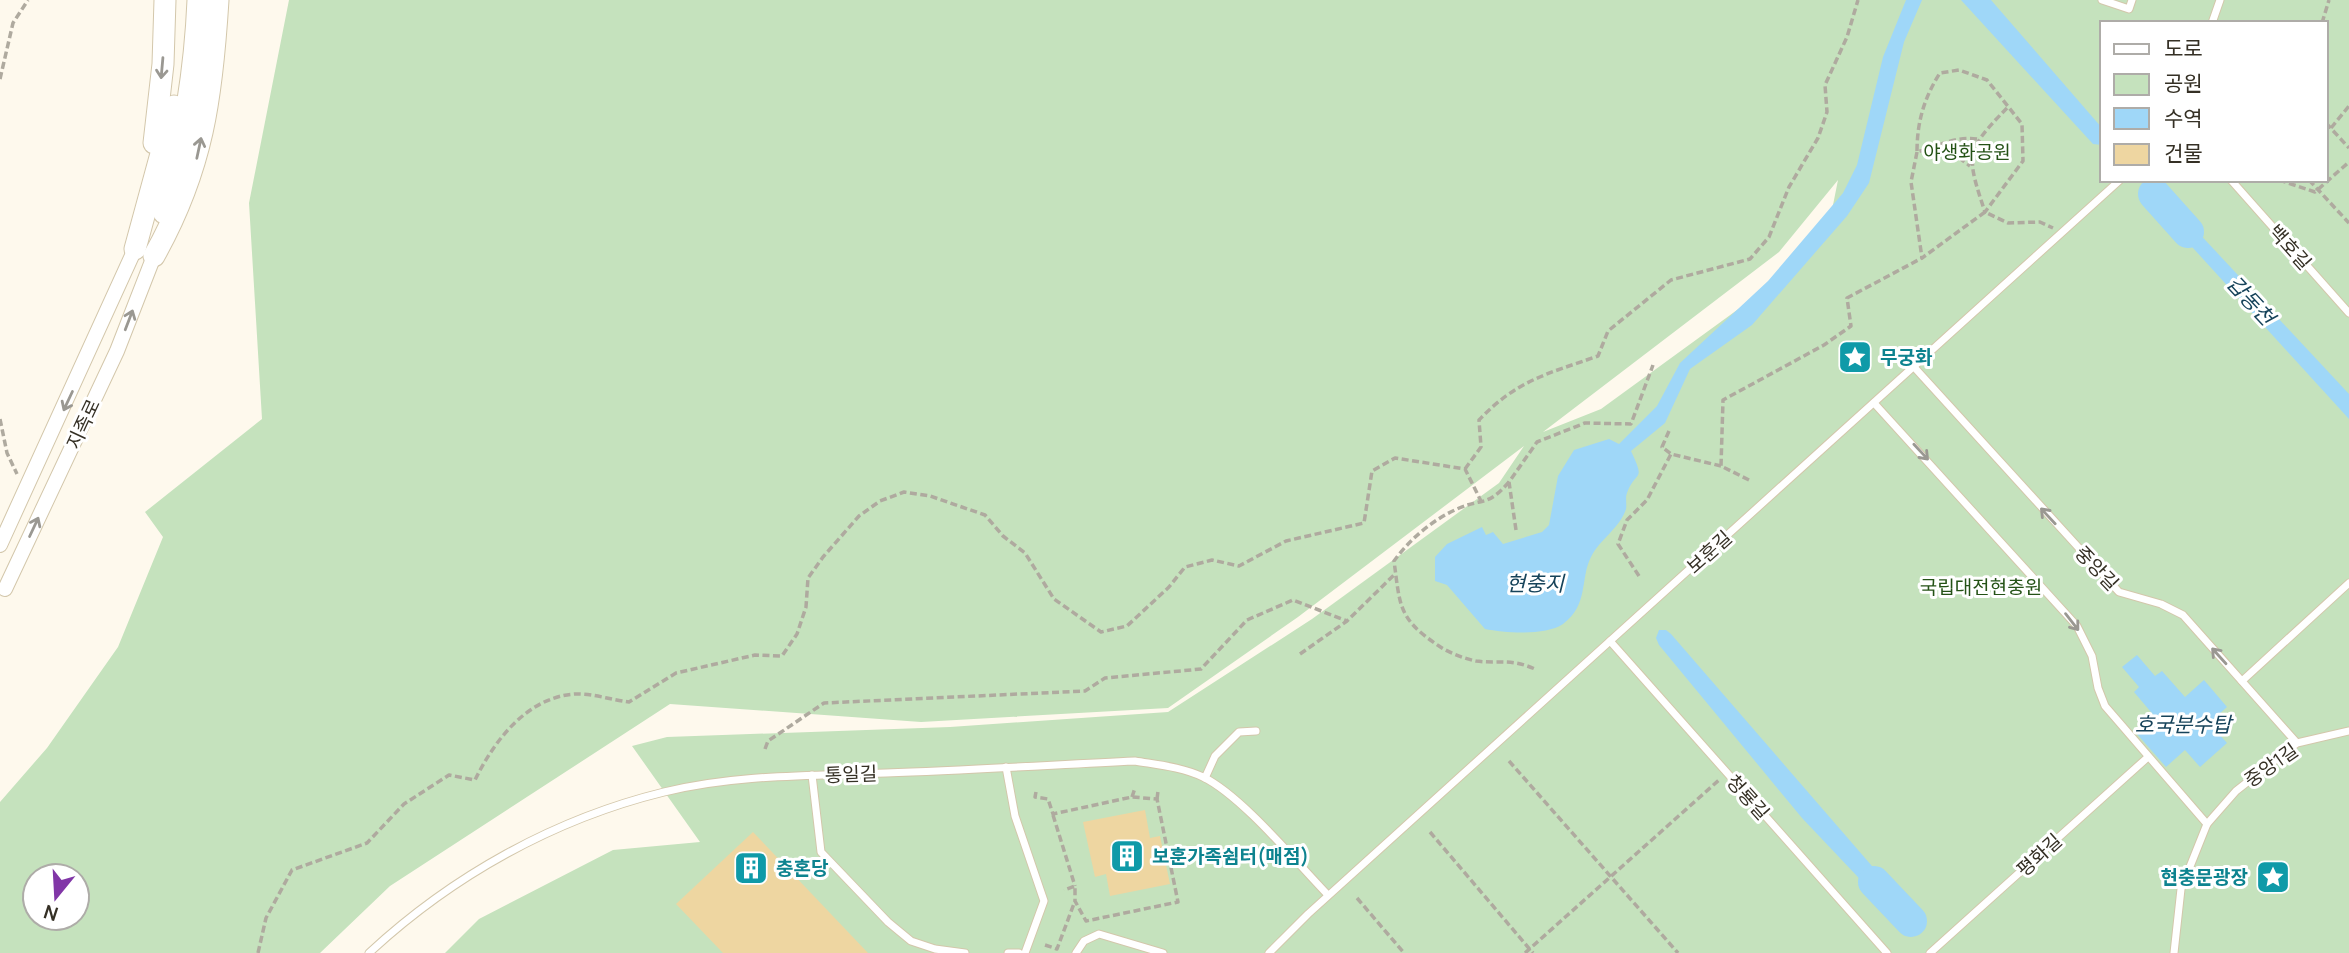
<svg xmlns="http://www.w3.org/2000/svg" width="2349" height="953" font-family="Manrope,'Noto Sans KR',sans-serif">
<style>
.green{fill:#c5e2bd;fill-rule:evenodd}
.water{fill:#9fd7f8}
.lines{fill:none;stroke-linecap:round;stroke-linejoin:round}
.river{stroke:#9fd7f8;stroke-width:32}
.building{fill:#eed6a1}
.lane-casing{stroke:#d3c7ab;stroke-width:9}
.street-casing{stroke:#d3c7ab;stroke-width:16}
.primary-casing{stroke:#d3c7ab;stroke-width:23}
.path{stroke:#afaa9f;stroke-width:3.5;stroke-dasharray:7 3.5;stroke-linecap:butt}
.lane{stroke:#fff;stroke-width:7}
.street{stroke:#fff;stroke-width:14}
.primary{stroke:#fff;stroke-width:21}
.oneway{stroke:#9a9892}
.labels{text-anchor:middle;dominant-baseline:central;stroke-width:6;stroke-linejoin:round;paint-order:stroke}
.park-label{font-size:19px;fill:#245216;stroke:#fff}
.street-label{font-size:19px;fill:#353025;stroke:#fff}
.culture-label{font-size:19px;font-weight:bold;fill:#0d838f;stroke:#fff;text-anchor:start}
.water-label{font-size:21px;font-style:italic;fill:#16435a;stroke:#fff}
</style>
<rect width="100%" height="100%" fill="#fef9ed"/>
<path class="green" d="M289 0H2349V953H445L479 919 613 850 700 842 632 746 667 737 950 727 1168 712 1312 619 1499 483 1524 446 1298 617 1168 708 921 722 670 704 390 886 320 953H0V802L47 748 118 647 163 537 145 512 262 419 249 203ZM2102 23H2326V180H2102ZM1838 180 1827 235 1803 262 1601 409 1543 432 1779 252ZM35 876H77V918H35Z"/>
<g class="water">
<path d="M1906 0H1922L1904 42 1869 183 1847 216 1752 325 1690 369 1665 423 1631 451C1646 483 1636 469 1627 493 1625 498 1627 504 1626 509 1620 528 1600 539 1591 557 1580 578 1589 605 1563 624 1545 636 1506 633 1485 629L1447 585 1435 581V557L1447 544 1482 527 1486 535 1493 532 1503 544 1542 532 1549 525 1558 476 1574 450 1609 439 1619 444 1657 406 1680 363 1768 281 1843 193 1857 165 1883 57Z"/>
<polygon points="1961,0 1991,0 2102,128 2102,145 2093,144"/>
<polygon points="2166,198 2349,394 2349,419 2162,214 2160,200"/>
<polygon points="1659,630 1666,630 1671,634 1904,903 1903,914 1892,913 1802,818 1659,645 1656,638"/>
<polygon points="2137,655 2155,676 2162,671 2185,697 2204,680 2227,707 2209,723 2227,743 2200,767 2185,750 2166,767 2137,734 2156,718 2134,692 2139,687 2122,667"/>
</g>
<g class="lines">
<g class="river">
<polyline points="2154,194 2188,232"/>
<polyline points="1874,882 1911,921"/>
</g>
</g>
<g class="building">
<polygon points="1145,810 1150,838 1160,836 1170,884 1110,896 1106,874 1095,877 1083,822"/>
<polygon points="753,832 868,953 723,953 676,904"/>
</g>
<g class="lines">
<g class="lane-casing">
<g id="lane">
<polyline points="2102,0 2129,9 2132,0"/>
<polyline points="2212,23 2220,0"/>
<polyline points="2231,180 2349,313"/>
<polyline points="1914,367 2119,592 2161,604 2183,615 2297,743"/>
<polyline points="1874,403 2077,626 2092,656 2098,688 2105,706 2207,824"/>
<polyline points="1610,641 1887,953"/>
<polyline points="2242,681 2349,583"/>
<polyline points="1006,767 1015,816 1044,901 1025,953"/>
<polyline points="812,775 821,852 888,922 911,941 935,949 965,953"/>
<polyline points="1205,778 1215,756 1239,732 1256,731"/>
<path d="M369 953C452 876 554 819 664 792 735 774 813 776 886 773 969 770 1052 765 1135 761 1159 765 1182 767 1203 777 1242 796 1296 862 1328 895"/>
<polyline points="1008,953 1019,953"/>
<polyline points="1076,953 1084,941 1099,934 1163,953"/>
<polyline points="1269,953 1308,914 2120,180"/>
<polyline points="1930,953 2148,757"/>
<polyline points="2174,953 2181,889 2207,824 2236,791 2297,743 2349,731"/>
</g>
</g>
<g class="street-casing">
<g id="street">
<polyline points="0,545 135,249"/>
<polyline points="5,589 117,351 154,256"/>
</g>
</g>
<g class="primary-casing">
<g id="primary">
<polyline points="154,143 163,64 165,0"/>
<path d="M164 213C183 142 195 73 198 0"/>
<polyline points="135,249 174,106"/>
<path d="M154 256C203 169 212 97 218 0"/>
</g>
</g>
<g class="path">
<polyline points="2322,23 2329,0"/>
<polyline points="0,79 13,23 28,0"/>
<polyline points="2326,123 2349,148"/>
<polyline points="2331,128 2349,106"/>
<path d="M1977 139C1954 136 1939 146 1917 152 1917 122 1924 98 1940 73L1959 70 1987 80 2022 124 2023 161 1985 212C1966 155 1965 151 2007 108"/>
<polyline points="1942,145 1970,166"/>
<polyline points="1917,152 1911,182 1922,258 1985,212 2008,223 2040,222 2053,228"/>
<polyline points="2279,180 2315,192 2349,162"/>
<polyline points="2309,180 2349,223"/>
<polyline points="0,419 7,453 17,474"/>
<polyline points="1669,431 1662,447 1671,454 1721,466"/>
<path d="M1465 469 1481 447 1479 420C1517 380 1547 374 1598 356L1608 331 1671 280 1750 259 1769 237 1789 187 1818 138 1827 112 1825 85 1847 37 1858 0"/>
<polyline points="1749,480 1721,466 1723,400 1824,345 1851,326 1847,298 1922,258"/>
<path d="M1509 482C1486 508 1484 497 1457 509 1432 520 1409 540 1394 561 1400 605 1398 618 1436 644 1447 652 1462 658 1476 661 1500 664 1510 658 1535 669"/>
<polyline points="1516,530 1509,482 1537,442 1585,423 1631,424 1653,365"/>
<polyline points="1639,576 1618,544 1627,520 1647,500 1671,454"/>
<polyline points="1300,654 1347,621 1395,574"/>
<polyline points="765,749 768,741 824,703 1085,691 1105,678 1201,669 1247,620 1293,600 1347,621"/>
<polyline points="1509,761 1678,953"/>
<polyline points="1036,792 1035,797 1048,799 1053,814 1132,797 1157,799 1178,902 1086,921 1075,901 1075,886 1064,890"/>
<polyline points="1132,797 1135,788"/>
<polyline points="1157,799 1158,791"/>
<polyline points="1053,815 1075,886"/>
<polyline points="1430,832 1533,953"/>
<polyline points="1357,898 1404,953"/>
<polyline points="1045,945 1057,949 1075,901"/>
<path d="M258 953 266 918 292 870 367 843 404 804 449 775 475 780C494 741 527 697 575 694 591 693 612 700 629 702L676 673 755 655 782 656 797 634 806 607 808 578 823 557 859 516 880 501 904 492 930 496 985 515 1003 536 1025 553 1054 599 1101 632 1127 626 1169 587 1185 567 1212 560 1239 566 1286 541 1364 523 1372 471 1395 458 1465 469 1482 503"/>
<polyline points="1525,953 1719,780"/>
</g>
<use href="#lane" class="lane"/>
<use href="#street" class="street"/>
<use href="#primary" class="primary"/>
</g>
<defs><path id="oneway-shaft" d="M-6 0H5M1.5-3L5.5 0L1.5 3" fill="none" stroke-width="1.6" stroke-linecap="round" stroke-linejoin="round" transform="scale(1.75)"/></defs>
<g class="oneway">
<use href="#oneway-shaft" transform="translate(162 68) rotate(95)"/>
<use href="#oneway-shaft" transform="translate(199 148) rotate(-78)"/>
<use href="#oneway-shaft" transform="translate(129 320) rotate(-69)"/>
<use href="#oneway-shaft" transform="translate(68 401) rotate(115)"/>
<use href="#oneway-shaft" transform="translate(1921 452) rotate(47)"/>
<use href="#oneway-shaft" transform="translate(2048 516) rotate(-133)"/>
<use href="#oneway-shaft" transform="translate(34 527) rotate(-65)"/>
<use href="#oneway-shaft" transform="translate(2072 622) rotate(52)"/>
<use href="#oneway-shaft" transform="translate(2219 656) rotate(-132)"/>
</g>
<defs>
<g id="sight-square" transform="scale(1.75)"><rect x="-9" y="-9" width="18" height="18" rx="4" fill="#0f9aa8" stroke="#fff"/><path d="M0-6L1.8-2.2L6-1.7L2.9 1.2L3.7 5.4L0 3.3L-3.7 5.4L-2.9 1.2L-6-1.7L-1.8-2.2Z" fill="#fff"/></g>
<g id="building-square" transform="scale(1.75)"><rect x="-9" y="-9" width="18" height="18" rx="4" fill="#0f9aa8" stroke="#fff"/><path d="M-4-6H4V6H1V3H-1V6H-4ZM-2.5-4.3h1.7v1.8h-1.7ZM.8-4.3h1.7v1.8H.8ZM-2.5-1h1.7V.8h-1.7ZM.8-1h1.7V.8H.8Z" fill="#fff"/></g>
</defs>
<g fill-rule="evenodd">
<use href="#sight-square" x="1855" y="357"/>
<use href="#building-square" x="1127" y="856"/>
<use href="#building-square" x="751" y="868"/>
<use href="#sight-square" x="2273" y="877"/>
</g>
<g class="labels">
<g class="park-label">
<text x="1967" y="152">야생화공원</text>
<text x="1981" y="587">국립대전현충원</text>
</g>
<g class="street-label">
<text transform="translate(2290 247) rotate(48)">백호길</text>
<text transform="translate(83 424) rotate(-65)">지족로</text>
<text transform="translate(1709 552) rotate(-42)">보훈길</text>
<text transform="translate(2097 568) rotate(46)">중앙길</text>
<text transform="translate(2271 765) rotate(-35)">중앙1길</text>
<text transform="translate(851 774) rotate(-2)">통일길</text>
<text transform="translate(1748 797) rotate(48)">청룡길</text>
<text transform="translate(2039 855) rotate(-42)">평화길</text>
</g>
<g class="culture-label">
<text x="1880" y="357">무궁화</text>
<text x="1152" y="856">보훈가족쉼터(매점)</text>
<text x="776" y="868">충혼당</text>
<text x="2248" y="877" text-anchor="end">현충문광장</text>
</g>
<g class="water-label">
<text transform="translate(2251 300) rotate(47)">갑동천</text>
<text x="1535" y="583">현충지</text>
<text x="2183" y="724">호국분수탑</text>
</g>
</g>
<rect x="2100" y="21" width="228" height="161" fill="#ffffff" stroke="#aeaca8" stroke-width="2"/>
<rect x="2114" y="44" width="35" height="10" fill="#ffffff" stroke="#aeaca8" stroke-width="2"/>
<text x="2164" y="56" font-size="21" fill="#353025">도로</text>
<rect x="2114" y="74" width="35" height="21" fill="#c5e2bd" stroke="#aeaca8" stroke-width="2"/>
<text x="2164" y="91" font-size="21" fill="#353025">공원</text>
<rect x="2114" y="108" width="35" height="21" fill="#9fd7f8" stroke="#aeaca8" stroke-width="2"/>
<text x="2164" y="126" font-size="21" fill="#353025">수역</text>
<rect x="2114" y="144" width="35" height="21" fill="#eed6a1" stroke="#aeaca8" stroke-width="2"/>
<text x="2164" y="161" font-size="21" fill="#353025">건물</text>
<g transform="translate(56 897) rotate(198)"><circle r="33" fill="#ffffff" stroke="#aeaca8" stroke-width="2"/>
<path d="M0-5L12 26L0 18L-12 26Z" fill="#8136a7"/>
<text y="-10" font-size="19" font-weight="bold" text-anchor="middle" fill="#353025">N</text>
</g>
</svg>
